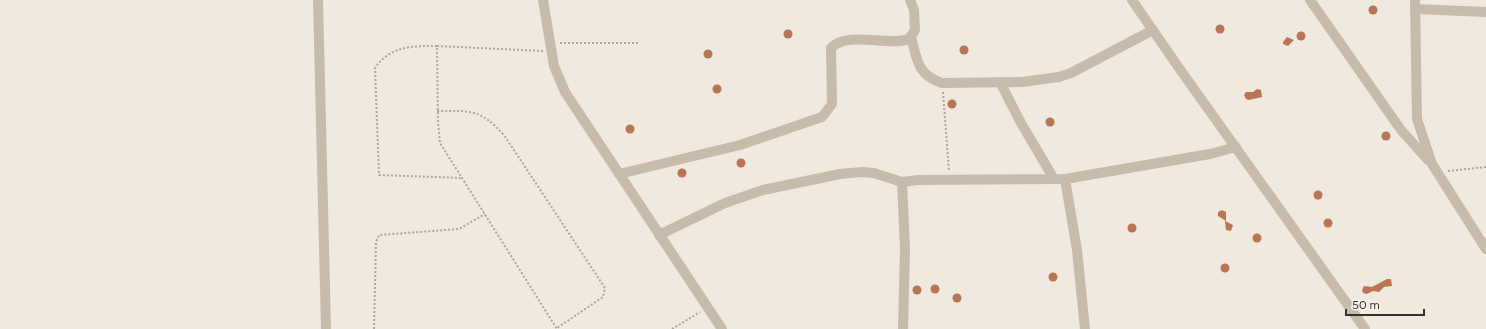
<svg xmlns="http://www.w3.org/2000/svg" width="1486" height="329" font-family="Figtree,sans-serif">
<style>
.building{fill:#b97554}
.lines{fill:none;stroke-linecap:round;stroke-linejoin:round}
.path{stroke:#b3a596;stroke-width:2;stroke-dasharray:2 2;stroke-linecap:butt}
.minor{stroke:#c7bbac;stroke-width:10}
</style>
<rect width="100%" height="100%" fill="#f0e9df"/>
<g class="building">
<circle cx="1373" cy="10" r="4.5"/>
<circle cx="1220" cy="29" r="4.5"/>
<circle cx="788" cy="34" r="4.5"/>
<circle cx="1301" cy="36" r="4.5"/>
<polygon points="1287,37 1294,40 1288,46 1283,44 1283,42"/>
<circle cx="964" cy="50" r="4.5"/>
<circle cx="708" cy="54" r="4.5"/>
<circle cx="717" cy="89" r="4.5"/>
<polygon points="1257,89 1261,90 1262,97 1249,100 1246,99 1244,95 1246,92 1253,92"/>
<circle cx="952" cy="104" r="4.5"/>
<circle cx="1050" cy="122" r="4.5"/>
<circle cx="630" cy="129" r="4.5"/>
<circle cx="1386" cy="136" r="4.5"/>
<circle cx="741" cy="163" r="4.5"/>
<circle cx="682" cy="173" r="4.5"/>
<circle cx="1318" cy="195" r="4.5"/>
<polygon points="1222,210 1226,212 1226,221 1218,216 1218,212"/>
<circle cx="1328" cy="223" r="4.5"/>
<polygon points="1225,221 1233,225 1231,231 1226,230"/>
<circle cx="1132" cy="228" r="4.5"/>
<circle cx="1257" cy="238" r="4.5"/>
<circle cx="1225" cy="268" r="4.5"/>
<circle cx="1053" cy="277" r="4.5"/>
<polygon points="1387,279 1391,279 1392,286 1384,287 1379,292 1373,291 1367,294 1363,293 1362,290 1364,286 1372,287"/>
<circle cx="935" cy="289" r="4.5"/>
<circle cx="917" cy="290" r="4.5"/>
<circle cx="957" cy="298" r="4.5"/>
</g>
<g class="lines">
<g class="path">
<polyline points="560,43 638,43"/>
<path d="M437 46C412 46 390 46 375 68L379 175 462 178"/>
<polyline points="543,51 437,46 438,122 440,143 557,329"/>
<polyline points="943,92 949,171"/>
<path d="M437 111C472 111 480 109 504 135L605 288 603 297 557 328"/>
<polyline points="1448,171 1486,167"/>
<polyline points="374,329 376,242 379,235 459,229 485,214"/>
<polyline points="672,329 700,312"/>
</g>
<g class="minor">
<polyline points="318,0 326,329"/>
<polyline points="543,0 554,66 565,92 722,329"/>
<polyline points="1132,0 1179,68 1365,329"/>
<polyline points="1310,0 1401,130 1428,160"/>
<polyline points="1415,0 1417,119 1432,164 1486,249"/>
<polyline points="1415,9 1486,12"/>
<path d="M911 37C917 59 917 75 942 83L1022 82 1059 77 1071 73 1153 30"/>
<polyline points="1000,82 1021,123 1054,179"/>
<path d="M619 174 740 145 822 117 832 104 831 48C848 30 887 47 909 39L915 30 914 10 910 0"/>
<polyline points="1065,179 1077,250 1085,329"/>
<polyline points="902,182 905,249 903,329"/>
<polyline points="659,235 725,203 763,190 840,174 862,172 874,173 902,182 918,180 1065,179 1210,154 1236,147"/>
</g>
</g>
<path d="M1346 309v6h78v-6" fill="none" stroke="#362f2a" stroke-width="2"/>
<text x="1352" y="309" font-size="12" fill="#362f2a" stroke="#f8f3eb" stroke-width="3" paint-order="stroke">50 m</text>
</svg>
